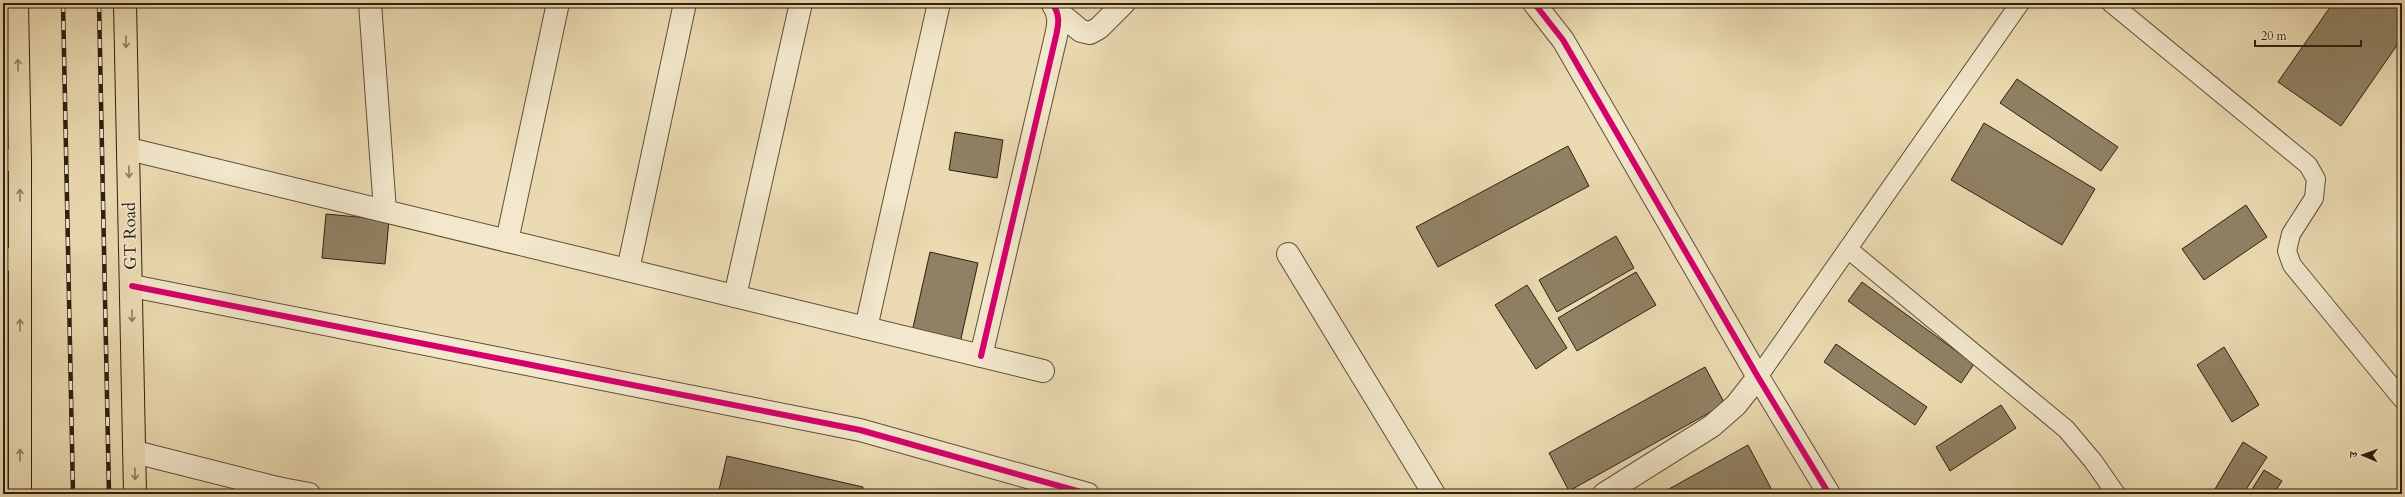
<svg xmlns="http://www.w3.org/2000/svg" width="2405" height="497" font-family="Cardo,'Noto Serif Devanagari',serif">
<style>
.building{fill:#908164;stroke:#2d2010}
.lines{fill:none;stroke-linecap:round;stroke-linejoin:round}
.service-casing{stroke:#5d4f38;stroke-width:20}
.minor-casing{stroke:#5d4f38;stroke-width:24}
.trunk-casing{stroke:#2d2010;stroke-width:24}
.service{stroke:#f3e8cd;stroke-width:18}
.minor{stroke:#f3e8cd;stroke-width:22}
.trunk{stroke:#ecdbb2;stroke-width:22}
.rail-casing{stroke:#2d2010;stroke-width:4.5}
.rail{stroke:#f3e8cd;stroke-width:3;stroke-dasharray:9;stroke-linecap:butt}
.cycleway-casing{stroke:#f3e8cd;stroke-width:8}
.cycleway{stroke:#d6006c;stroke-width:6}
.oneway{stroke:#8c7e61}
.labels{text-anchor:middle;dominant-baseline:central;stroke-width:4;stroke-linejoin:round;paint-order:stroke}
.street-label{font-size:17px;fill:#2d2010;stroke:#f3e8cd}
</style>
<rect width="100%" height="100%" fill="#ecdbb2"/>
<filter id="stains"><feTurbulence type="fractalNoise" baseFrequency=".005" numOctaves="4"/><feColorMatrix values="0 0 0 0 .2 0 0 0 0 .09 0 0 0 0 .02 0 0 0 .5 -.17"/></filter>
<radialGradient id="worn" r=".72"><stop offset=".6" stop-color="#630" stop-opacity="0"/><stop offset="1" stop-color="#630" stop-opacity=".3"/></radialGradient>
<g class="building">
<polygon points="2333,3 2402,3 2402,38 2341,126 2278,82"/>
<polygon points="2017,79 2118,147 2101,171 2000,103"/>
<polygon points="1984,123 2095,189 2062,245 1951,180"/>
<polygon points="955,132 1003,140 997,178 949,170"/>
<polygon points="1568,146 1589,186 1438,267 1416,227"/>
<polygon points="2246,205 2267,237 2204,280 2182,249"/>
<polygon points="326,214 389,220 385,264 322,258"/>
<polygon points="1616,236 1634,268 1557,312 1539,280"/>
<polygon points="930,252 978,263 960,343 912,332"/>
<polygon points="1636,272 1656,305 1577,351 1558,318"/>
<polygon points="1862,282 1974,364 1961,383 1848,301"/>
<polygon points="1527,285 1567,348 1536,369 1495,305"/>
<polygon points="1836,344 1927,407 1915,425 1824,362"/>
<polygon points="2224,347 2259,405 2232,422 2197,365"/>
<polygon points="1705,367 1725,404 1569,491 1549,453"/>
<polygon points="2001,405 2016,428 1950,471 1936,447"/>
<polygon points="2243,442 2267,457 2243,494 2212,494"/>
<polygon points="1748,445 1774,494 1660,494"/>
<polygon points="727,456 863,487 862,494 718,494"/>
<polygon points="2264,470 2282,481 2273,494 2249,494"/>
</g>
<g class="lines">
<g class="service-casing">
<g id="service">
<polyline points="2111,3 2308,165 2316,179 2314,198 2291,234 2287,251 2292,265 2402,399"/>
<polyline points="1848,249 2066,429 2093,461 2116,494"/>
<polyline points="1758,377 2020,3"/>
</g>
</g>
<g class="minor-casing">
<g id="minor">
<polyline points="370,3 385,211"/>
<polyline points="1534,3 1563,40 1758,377 1829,494"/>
<polyline points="1057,11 1081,31 1090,33 1099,28 1124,3"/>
<polyline points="129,149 1043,371"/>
<polyline points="3,159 20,162"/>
<polyline points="507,241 558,3"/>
<polyline points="1288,254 1434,494"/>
<polyline points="3,258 20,262"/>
<polyline points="628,270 685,3"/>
<polyline points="132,286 860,430 1088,494"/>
<polyline points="735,296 801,3"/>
<polyline points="866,328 939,3"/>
<path d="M981 356 1056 36C1059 23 1060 14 1052 3"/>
<polyline points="135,452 277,488"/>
<polyline points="277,494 277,488 309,494"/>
<polyline points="1604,494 1712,426 1736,405 1758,377"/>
</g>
</g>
<g class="trunk-casing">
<g id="trunk">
<polyline points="17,3 20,162 20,494"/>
<polyline points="125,3 135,494"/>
</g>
</g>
<use href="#service" class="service"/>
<use href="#minor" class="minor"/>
<use href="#trunk" class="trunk"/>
<g class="rail-casing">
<g id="rail">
<polyline points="63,3 73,494"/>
<polyline points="99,3 109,494"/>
</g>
</g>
<use href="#rail" class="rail"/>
<g class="cycleway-casing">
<g id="cycleway">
<polyline points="1534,3 1563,40 1758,377 1829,494"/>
<polyline points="132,286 860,430 1088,494"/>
<path d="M981 356 1056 36C1059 23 1060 14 1052 3"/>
</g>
</g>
<use href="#cycleway" class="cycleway"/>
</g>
<defs><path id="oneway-shaft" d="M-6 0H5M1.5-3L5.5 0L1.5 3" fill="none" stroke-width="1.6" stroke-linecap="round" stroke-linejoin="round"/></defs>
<g class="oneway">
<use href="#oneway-shaft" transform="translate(126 42) rotate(89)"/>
<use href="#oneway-shaft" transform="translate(18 65) rotate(-91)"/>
<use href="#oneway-shaft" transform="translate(129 172) rotate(89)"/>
<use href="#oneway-shaft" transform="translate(20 195) rotate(-90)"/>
<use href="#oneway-shaft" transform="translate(132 316) rotate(89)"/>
<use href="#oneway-shaft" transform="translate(20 325) rotate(-90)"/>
<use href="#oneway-shaft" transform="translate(20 455) rotate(-90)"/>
<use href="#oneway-shaft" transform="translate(135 474) rotate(89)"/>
</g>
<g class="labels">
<g class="street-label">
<text transform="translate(130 236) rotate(-91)">GT Road</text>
</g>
</g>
<rect width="2405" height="497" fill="none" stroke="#ecdbb2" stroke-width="16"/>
<rect x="4" y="4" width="2397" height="489" fill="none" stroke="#2d2010" stroke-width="2"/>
<rect x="8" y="8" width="2389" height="481" fill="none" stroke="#2d2010"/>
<g transform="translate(2363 455) rotate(272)" stroke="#f3e8cd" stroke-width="3" paint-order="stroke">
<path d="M0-3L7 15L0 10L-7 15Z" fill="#2d2010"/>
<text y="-6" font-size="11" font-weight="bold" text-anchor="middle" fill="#2d2010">उ</text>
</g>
<path d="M2255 40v6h106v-6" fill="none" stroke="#2d2010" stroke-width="2"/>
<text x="2261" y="40" font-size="12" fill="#2d2010" stroke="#f3e8cd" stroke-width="3" paint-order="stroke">20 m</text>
<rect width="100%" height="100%" filter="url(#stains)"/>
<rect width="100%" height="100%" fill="url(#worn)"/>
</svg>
